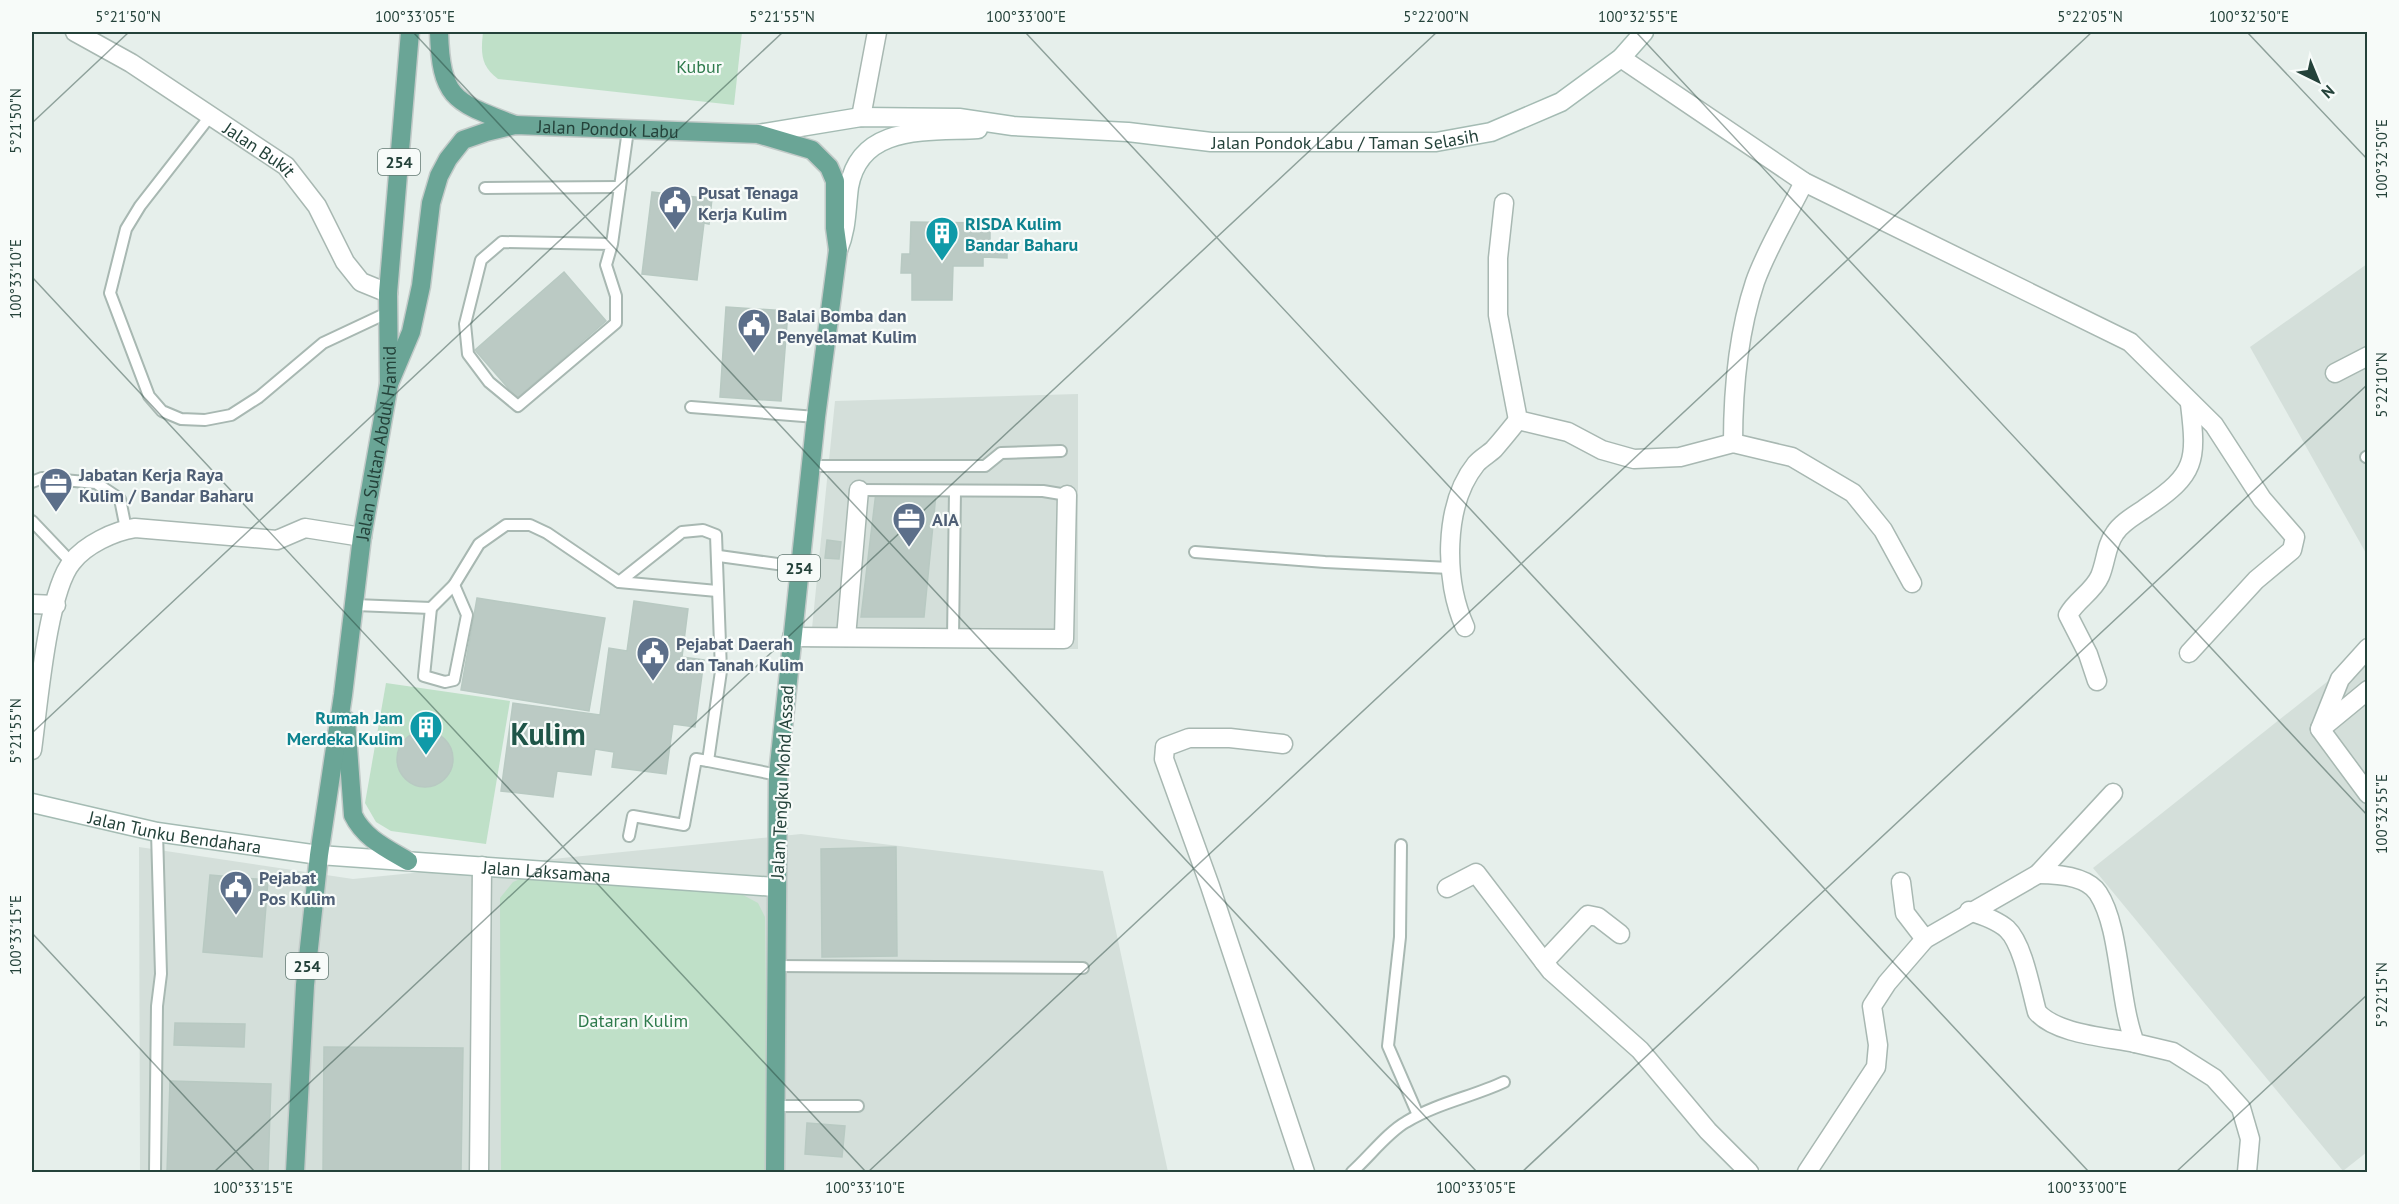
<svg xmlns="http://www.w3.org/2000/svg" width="2399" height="1204" font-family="'PT Sans',sans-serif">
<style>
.built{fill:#d4dfda}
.green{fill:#bfe0c8}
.building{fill:#bbcac4;stroke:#b8c9c2;stroke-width:1.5}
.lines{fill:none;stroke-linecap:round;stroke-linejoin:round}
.lane-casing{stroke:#a8b8b2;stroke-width:14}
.street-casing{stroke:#a8b8b2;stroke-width:21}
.secondary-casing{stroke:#a4bbb3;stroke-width:21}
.primary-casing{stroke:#c2cac8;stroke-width:21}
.lane{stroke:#fff;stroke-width:10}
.street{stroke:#fff;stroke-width:18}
.secondary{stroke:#fff;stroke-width:18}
.primary{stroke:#6aa596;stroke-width:18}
.ticks{fill:none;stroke:#24423a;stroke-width:1.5;stroke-opacity:0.45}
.labels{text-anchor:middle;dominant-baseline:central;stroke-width:4.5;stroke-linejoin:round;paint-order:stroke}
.shield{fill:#f7fbf9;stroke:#637a73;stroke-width:1.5}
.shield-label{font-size:16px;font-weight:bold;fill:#24423a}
.park-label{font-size:18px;fill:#2d7a4b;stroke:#f7fbf9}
.street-label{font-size:18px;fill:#24423a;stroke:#f7fbf9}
.service-label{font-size:18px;font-weight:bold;fill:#4e5e75;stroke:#f7fbf9;text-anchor:start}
.culture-label{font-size:18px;font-weight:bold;fill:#0d838f;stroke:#f7fbf9;text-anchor:start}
.town-label{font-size:30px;font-weight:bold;fill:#1f5548;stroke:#f7fbf9}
.neatline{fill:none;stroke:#24423a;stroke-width:2}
.ticks-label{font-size:15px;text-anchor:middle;fill:#24423a}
</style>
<rect width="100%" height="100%" fill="#e6efeb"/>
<g class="built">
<polygon points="2367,264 2367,555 2250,347"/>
<polygon points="1078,394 1078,649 810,648 835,401"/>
<polygon points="2367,650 2367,1152 2343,1171 2093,868"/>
<polygon points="801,834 1103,871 1168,1172 140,1172 139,847 353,879"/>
</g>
<g class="green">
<path d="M483 32H742L734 105 498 79C480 66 481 52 483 32Z"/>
<polygon points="386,683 510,701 486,844 391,831 376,822 365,803"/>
<polygon points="525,877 743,895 758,903 765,917 768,1172 501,1172 500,898 513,882"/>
</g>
<g class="building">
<polygon points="652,192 712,199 709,224 704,223 697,280 642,274"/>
<polygon points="911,222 990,223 990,243 1007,243 1007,258 983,257 983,266 953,266 952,300 912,300 912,273 901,273 902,254 910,254"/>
<polygon points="564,272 606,321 517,398 475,350"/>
<polygon points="726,307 788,311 781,401 720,397"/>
<polygon points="876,492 936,494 924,617 861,617"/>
<polygon points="827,540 841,542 839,559 825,558"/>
<polygon points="477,598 605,618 589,711 461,690"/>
<polygon points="634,601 688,609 682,657 704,660 695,727 673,724 666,774 612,767 614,752 595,749 591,775 557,771 553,797 501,791 513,703 600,715 609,648 627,651"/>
<circle cx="425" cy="759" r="28"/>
<polygon points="896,847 897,956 822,957 821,849"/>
<polygon points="210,875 268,880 262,957 203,952"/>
<polygon points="175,1023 245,1024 244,1047 174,1045"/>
<polygon points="324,1047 463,1048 461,1172 323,1172"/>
<polygon points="170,1081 271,1084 268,1172 167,1172"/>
<polygon points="807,1123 845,1126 842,1157 805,1154"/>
</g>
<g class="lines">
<g class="lane-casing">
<g id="lane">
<polyline points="211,115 140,206 126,229 110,293 149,396 162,411 181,419 205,420 231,415 259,397 323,343 389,312"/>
<polyline points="485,188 620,187"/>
<polyline points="612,244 502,242 481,260 465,324 468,354 489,382 518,406 616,323 616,296 606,265 612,244 628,130"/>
<polyline points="691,407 816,417"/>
<polyline points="2366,457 2368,456"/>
<polyline points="811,466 985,466 1001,453 1061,451"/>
<polyline points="32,482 42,478 96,483 120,499 126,529"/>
<polyline points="859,490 1043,491 1067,495"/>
<polyline points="32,521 71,562"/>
<polyline points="1195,552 1325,562 1450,568"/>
<polyline points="719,556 799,567"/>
<polyline points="619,582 682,532 703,530 716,535 721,671 708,761 696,759 684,825 633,816 629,836"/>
<polyline points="355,605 431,608 454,585 479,544 506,525 530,525 547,533 619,582 717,591"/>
<polyline points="431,608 424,676 445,682 454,680 467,615 454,585"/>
<polyline points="953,638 955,491"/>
<polyline points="708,761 778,775"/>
<polyline points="1401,845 1400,937 1388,1046 1418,1115"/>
<polyline points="775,966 1083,968"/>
<polyline points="775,1106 858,1106"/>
<polyline points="155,1172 157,1006 161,974 157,832"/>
<path d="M1352 1172C1368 1158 1388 1132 1406 1122 1437 1103 1472 1097 1504 1082"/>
</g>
</g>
<g class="street-casing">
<g id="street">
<path id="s1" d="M75 32 131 63 286 166 317 206 345 262 361 282 388 293"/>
<polyline points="1621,58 1804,182 2130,342 2214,425 2262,499 2295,537 2292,550 2256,580 2189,653"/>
<polyline points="861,117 877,32"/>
<polyline points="1504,203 1498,258 1498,315 1518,420 1568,432 1602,450 1634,459 1680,457 1733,443 1792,457 1853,493 1883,530 1912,583"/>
<polyline points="2335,373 2368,356"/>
<path d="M1733 443C1733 390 1738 333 1755 282 1767 248 1788 215 1804 182"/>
<polyline points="32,604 56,605"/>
<path d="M1465 627C1444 581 1443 505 1476 464 1481 458 1489 454 1494 449 1502 440 1510 430 1518 420"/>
<polyline points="792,637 1064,639 1067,495"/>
<polyline points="846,637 859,490"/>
<path d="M2097 681 2088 654 2068 615C2076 600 2093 592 2100 576 2106 562 2106 545 2115 533 2122 522 2136 515 2147 507 2196 474 2197 461 2190 404"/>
<polyline points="2323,727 2368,690"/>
<polyline points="2320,729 2340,679 2368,648"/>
<polyline points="2320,729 2368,794"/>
<polyline points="1283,744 1230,738 1189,738 1165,747 1164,759 1210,886 1305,1172"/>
<path d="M32 750C38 707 47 592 72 562 85 545 114 531 135 528L277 540 305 528 362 537"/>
<path d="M2038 874C2056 874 2087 876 2098 893 2121 928 2118 1000 2135 1043L2173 1052 2214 1078 2241 1108 2250 1139 2247 1172"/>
<polyline points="1901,882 1905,913 1925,939"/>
<polyline points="1447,888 1476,873 1551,971 1640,1050 1708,1131 1749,1172"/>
<path d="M1969 911C1982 915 1997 920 2007 929 2023 944 2031 990 2037 1012 2056 1034 2106 1037 2135 1043"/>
<polyline points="1544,962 1588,915 1598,917 1620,934"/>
<polyline points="479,1172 482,866"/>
<polyline points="1807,1172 1876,1067 1878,1045 1872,1006 1887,983 1925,939 2038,874 2113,793"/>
</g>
</g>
<g class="secondary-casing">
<g id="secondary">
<path id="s2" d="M758 134 861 117 959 118 1013 126 1128 132 1211 142H1436L1491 132 1561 102 1621 58 1644 32"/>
<path d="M838 250C847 229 846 210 849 187 860 124 927 132 978 129"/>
<path id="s3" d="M32 803 157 832 319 855 775 887"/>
</g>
</g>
<g class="primary-casing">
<g id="primary">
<path d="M439 32C441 100 455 102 515 125"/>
<path id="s4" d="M389 384 411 332 421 286 431 203 439 176 448 159 463 140 486 132 515 125 758 134 812 150 829 167 835 181V228L838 250 816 417 778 775 775 1172"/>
<path d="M346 720 353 815C364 838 386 848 408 861"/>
<path id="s5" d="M295 1172 305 985 319 855 343 695 362 537 389 384 388 293 410 32"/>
</g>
</g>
<use href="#lane" class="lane"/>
<use href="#street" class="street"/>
<use href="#secondary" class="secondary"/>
<use href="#primary" class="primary"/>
</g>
<path class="ticks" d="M413 32 1477 1172M1025 32 2089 1172M1636 32 2368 816M2247 32 2368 160M32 123 129 32M32 277 866 1172M32 733 783 32M32 933 255 1172M214 1172 1437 32M868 1172 2092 32M1522 1172 2368 384M2176 1172 2368 994"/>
<defs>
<g id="civic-pin" transform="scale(1.725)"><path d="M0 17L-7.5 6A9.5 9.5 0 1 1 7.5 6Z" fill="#5c6f8a" stroke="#f7fbf9"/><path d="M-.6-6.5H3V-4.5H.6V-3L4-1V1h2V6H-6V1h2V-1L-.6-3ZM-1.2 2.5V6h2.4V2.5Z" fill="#fff"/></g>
<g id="building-pin" transform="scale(1.725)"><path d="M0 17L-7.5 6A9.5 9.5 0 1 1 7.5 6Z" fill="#0f9aa8" stroke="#f7fbf9"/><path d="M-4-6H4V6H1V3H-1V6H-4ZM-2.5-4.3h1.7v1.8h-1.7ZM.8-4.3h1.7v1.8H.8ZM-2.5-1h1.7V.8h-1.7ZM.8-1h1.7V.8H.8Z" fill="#fff"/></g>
<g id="office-pin" transform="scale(1.725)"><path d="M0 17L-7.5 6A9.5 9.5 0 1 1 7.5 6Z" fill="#5c6f8a" stroke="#f7fbf9"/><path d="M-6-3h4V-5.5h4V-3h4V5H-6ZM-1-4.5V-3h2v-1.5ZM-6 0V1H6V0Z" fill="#fff"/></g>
</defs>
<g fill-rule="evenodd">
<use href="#civic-pin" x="675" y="202"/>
<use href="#building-pin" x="942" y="233"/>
<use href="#civic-pin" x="754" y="325"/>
<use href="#office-pin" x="56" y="484"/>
<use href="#office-pin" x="909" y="519"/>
<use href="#civic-pin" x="653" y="653"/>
<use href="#building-pin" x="426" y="727"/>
<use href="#civic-pin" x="236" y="887"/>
</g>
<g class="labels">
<g class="shield">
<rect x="378" y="149" width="42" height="26" rx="4.5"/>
<rect x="778" y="555" width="42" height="26" rx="4.5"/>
<rect x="286" y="953" width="42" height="26" rx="4.5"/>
</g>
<g class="shield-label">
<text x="399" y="162">254</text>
<text x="799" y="568">254</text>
<text x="307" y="966">254</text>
</g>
<g class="park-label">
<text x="699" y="66">Kubur</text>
<text x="633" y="1020">Dataran Kulim</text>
</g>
<g class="street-label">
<text stroke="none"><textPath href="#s4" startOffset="406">Jalan Pondok Labu</textPath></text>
<text stroke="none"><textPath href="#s2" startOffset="590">Jalan Pondok Labu / Taman Selasih</textPath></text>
<text stroke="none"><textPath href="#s1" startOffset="219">Jalan Bukit</textPath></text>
<text stroke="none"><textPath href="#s5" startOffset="734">Jalan Sultan Abdul Hamid</textPath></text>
<text transform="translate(782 782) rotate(-87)">Jalan Tengku Mohd Assad</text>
<text stroke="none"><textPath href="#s3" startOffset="146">Jalan Tunku Bendahara</textPath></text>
<text stroke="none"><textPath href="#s3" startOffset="520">Jalan Laksamana</textPath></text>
</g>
<g class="service-label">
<text x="698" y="192">Pusat Tenaga<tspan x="698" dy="21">Kerja Kulim</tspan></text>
<text x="777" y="315">Balai Bomba dan<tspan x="777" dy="21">Penyelamat Kulim</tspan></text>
<text x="79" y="474">Jabatan Kerja Raya<tspan x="79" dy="21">Kulim / Bandar Baharu</tspan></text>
<text x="932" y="519">AIA</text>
<text x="676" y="643">Pejabat Daerah<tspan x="676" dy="21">dan Tanah Kulim</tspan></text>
<text x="259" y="877">Pejabat<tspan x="259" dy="21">Pos Kulim</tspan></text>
</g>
<g class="culture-label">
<text x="965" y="223">RISDA Kulim<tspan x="965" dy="21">Bandar Baharu</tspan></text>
<text x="403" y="717" text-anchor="end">Rumah Jam<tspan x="403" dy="21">Merdeka Kulim</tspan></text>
</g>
<g class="town-label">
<text x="548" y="733">Kulim</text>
</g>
</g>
<rect width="2399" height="1204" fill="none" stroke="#f7fbf9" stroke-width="66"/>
<g transform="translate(2318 81) rotate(137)" stroke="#f7fbf9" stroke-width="4.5" paint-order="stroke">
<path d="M0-4.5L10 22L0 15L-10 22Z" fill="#24423a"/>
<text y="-9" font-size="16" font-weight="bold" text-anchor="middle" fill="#24423a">N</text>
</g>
<rect x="33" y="33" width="2333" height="1138" class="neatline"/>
<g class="ticks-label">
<text x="128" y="22">5°21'50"N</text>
<text x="415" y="22">100°33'05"E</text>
<text x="782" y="22">5°21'55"N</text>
<text x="1026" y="22">100°33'00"E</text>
<text x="1436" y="22">5°22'00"N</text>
<text x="1638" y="22">100°32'55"E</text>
<text x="2090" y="22">5°22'05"N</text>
<text x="2249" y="22">100°32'50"E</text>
<text transform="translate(16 121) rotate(-90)" y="5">5°21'50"N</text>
<text transform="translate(2382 159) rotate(-90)" y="5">100°32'50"E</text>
<text transform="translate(16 279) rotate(-90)" y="5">100°33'10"E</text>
<text transform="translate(2382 385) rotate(-90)" y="5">5°22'10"N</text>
<text transform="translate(16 731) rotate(-90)" y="5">5°21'55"N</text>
<text transform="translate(2382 814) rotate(-90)" y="5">100°32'55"E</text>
<text transform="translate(16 935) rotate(-90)" y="5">100°33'15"E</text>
<text transform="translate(2382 995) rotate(-90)" y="5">5°22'15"N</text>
<text x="253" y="1193">100°33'15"E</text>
<text x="865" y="1193">100°33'10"E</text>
<text x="1476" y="1193">100°33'05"E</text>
<text x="2087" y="1193">100°33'00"E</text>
</g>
</svg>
